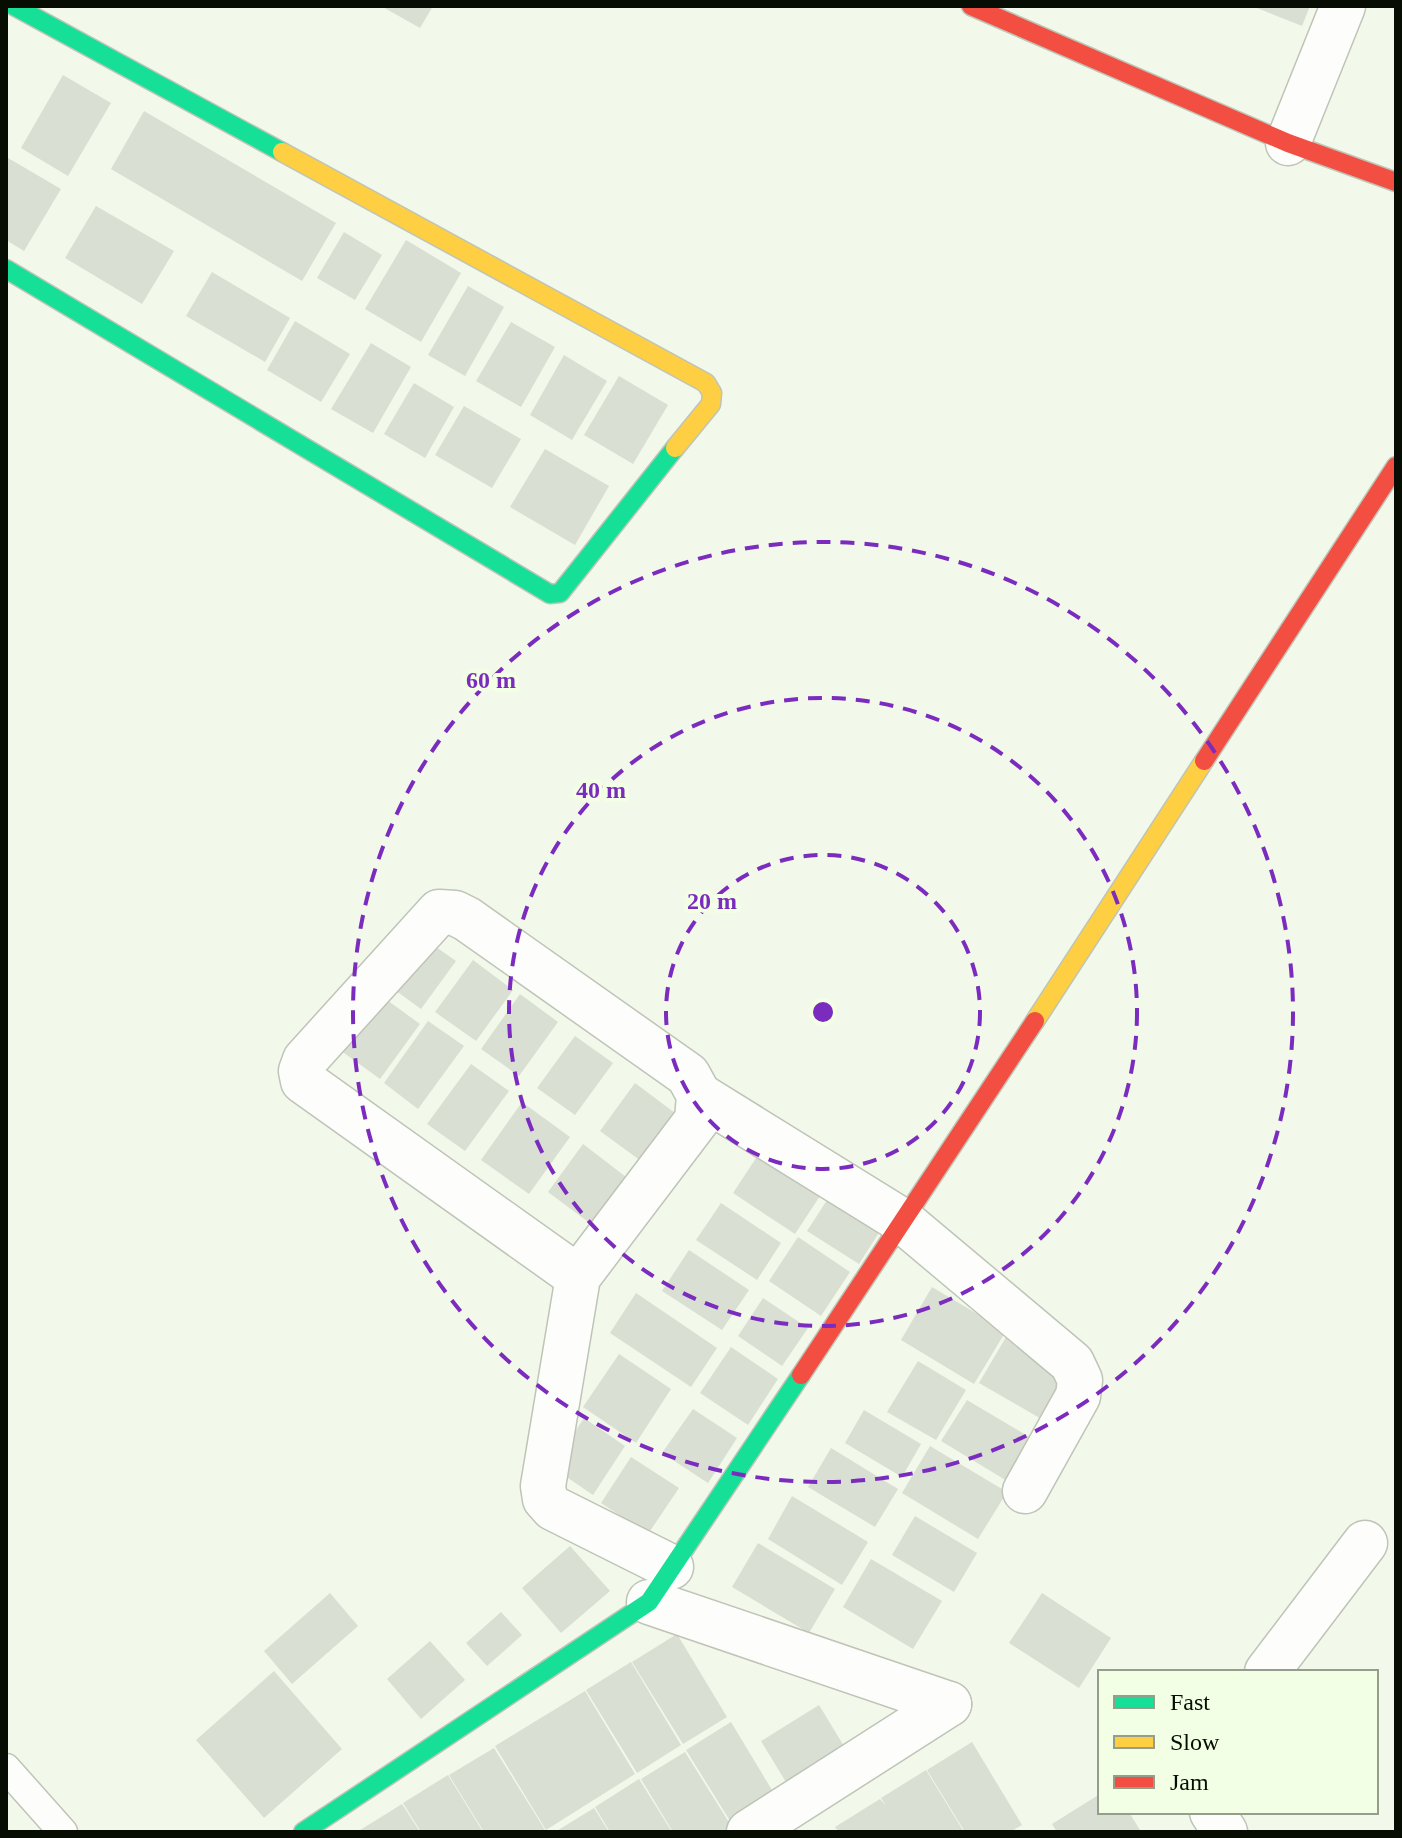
<svg xmlns="http://www.w3.org/2000/svg" width="1402" height="1838" font-family="'Times New Roman',serif">
<style>
.building{fill:#d9dfd2}
.lines{fill:none;stroke-linecap:round;stroke-linejoin:round}
.lane-casing{stroke:#bec4b7;stroke-width:31}
.street-casing{stroke:#bec4b7;stroke-width:47}
.fast-casing{stroke:#bec4b7;stroke-width:21}
.slow-casing{stroke:#bec4b7;stroke-width:21}
.jam-casing{stroke:#bec4b7;stroke-width:21}
.lane{stroke:#fdfefc;stroke-width:28}
.street{stroke:#fdfefc;stroke-width:44}
.fast{stroke:#16e098;stroke-width:18}
.slow{stroke:#ffcf43;stroke-width:18}
.jam{stroke:#f24e42;stroke-width:18}
.ring{fill:none;stroke:#7b2cbf;stroke-width:4;stroke-dasharray:14 10}
.centre{fill:#7b2cbf;stroke:#f2ffe4;stroke-width:4}
.ring-label{font-size:24px;text-anchor:middle;font-weight:bold;fill:#7b2cbf;stroke:#f2ffe4;stroke-width:8;stroke-linejoin:round;paint-order:stroke}
</style>
<rect width="100%" height="100%" fill="#f2f9ea"/>
<g class="building">
<polygon points="381,6 433,6 420,28"/>
<polygon points="1252,6 1310,6 1302,26"/>
<polygon points="63,75 111,103 68,176 21,148"/>
<polygon points="144,111 336,223 302,281 111,169"/>
<polygon points="8,158 61,189 24,251 6,240"/>
<polygon points="96,206 174,251 142,304 65,258"/>
<polygon points="344,232 382,255 355,300 317,278"/>
<polygon points="406,240 461,273 421,342 365,309"/>
<polygon points="212,272 290,318 265,362 186,316"/>
<polygon points="468,286 504,307 465,376 428,355"/>
<polygon points="295,321 350,354 321,402 267,370"/>
<polygon points="511,322 555,347 521,407 476,381"/>
<polygon points="371,343 411,367 373,433 331,409"/>
<polygon points="564,355 607,381 572,440 530,415"/>
<polygon points="619,376 668,405 633,464 584,435"/>
<polygon points="414,383 454,407 425,458 384,434"/>
<polygon points="464,406 521,439 492,488 435,455"/>
<polygon points="545,449 609,486 575,545 510,507"/>
<polygon points="426,940 456,961 421,1009 392,988"/>
<polygon points="473,960 513,990 476,1041 435,1012"/>
<polygon points="520,994 558,1022 519,1076 481,1049"/>
<polygon points="380,995 420,1024 380,1079 340,1050"/>
<polygon points="428,1021 464,1046 418,1109 384,1083"/>
<polygon points="575,1036 613,1063 575,1115 537,1088"/>
<polygon points="471,1064 509,1091 465,1151 427,1124"/>
<polygon points="635,1083 679,1116 645,1164 600,1131"/>
<polygon points="522,1102 570,1137 529,1194 481,1160"/>
<polygon points="583,1144 630,1180 595,1227 548,1192"/>
<polygon points="762,1149 824,1190 795,1234 733,1193"/>
<polygon points="831,1194 882,1228 859,1264 807,1231"/>
<polygon points="721,1203 781,1243 757,1280 696,1240"/>
<polygon points="798,1237 850,1272 821,1316 769,1281"/>
<polygon points="689,1250 749,1290 722,1330 662,1291"/>
<polygon points="932,1287 1006,1331 974,1384 901,1340"/>
<polygon points="636,1293 717,1348 691,1387 610,1333"/>
<polygon points="763,1298 808,1328 782,1366 738,1336"/>
<polygon points="1006,1337 1077,1379 1050,1424 979,1383"/>
<polygon points="731,1347 778,1379 748,1425 700,1393"/>
<polygon points="619,1354 671,1389 636,1443 583,1407"/>
<polygon points="918,1361 966,1390 936,1440 887,1412"/>
<polygon points="967,1400 1038,1442 1012,1484 941,1441"/>
<polygon points="693,1409 737,1438 708,1483 662,1453"/>
<polygon points="864,1410 921,1444 902,1477 845,1443"/>
<polygon points="584,1418 625,1446 593,1495 552,1467"/>
<polygon points="930,1446 1007,1492 978,1539 902,1493"/>
<polygon points="831,1448 898,1489 875,1527 808,1487"/>
<polygon points="631,1457 679,1488 648,1534 601,1503"/>
<polygon points="792,1496 868,1542 842,1585 768,1539"/>
<polygon points="915,1516 977,1553 954,1592 892,1555"/>
<polygon points="758,1543 835,1589 809,1633 732,1587"/>
<polygon points="570,1546 610,1591 561,1633 522,1588"/>
<polygon points="871,1559 942,1601 913,1649 843,1607"/>
<polygon points="330,1593 358,1626 292,1684 264,1651"/>
<polygon points="1042,1593 1111,1638 1079,1688 1009,1643"/>
<polygon points="501,1612 522,1635 487,1666 466,1643"/>
<polygon points="677,1634 727,1717 683,1744 632,1662"/>
<polygon points="430,1641 465,1680 421,1719 387,1679"/>
<polygon points="631,1662 681,1745 637,1773 586,1690"/>
<polygon points="274,1671 342,1749 264,1818 196,1740"/>
<polygon points="585,1691 635,1774 546,1830 495,1746"/>
<polygon points="819,1705 850,1756 792,1792 761,1741"/>
<polygon points="731,1722 781,1805 737,1832 686,1750"/>
<polygon points="972,1742 1022,1825 1010,1832 965,1832 927,1770"/>
<polygon points="494,1748 545,1830 542,1832 484,1832 449,1775"/>
<polygon points="685,1752 735,1832 673,1832 641,1779"/>
<polygon points="926,1770 964,1832 839,1832 835,1827 880,1799 886,1806 881,1798"/>
<polygon points="448,1775 483,1832 421,1832 403,1803"/>
<polygon points="639,1779 672,1832 610,1832 595,1807"/>
<polygon points="1100,1794 1100,1812 1129,1812 1141,1832 1057,1832 1052,1824"/>
<polygon points="402,1804 420,1832 357,1832"/>
<polygon points="594,1808 609,1832 555,1832"/>
</g>
<g class="lines">
<g class="lane-casing">
<polyline id="lane" points="6,1768 63,1832"/>
</g>
<g class="street-casing">
<g id="street">
<polyline points="1288,143 1343,6"/>
<polyline points="699,1095 904,1222 1072,1363 1080,1380 1078,1396 1025,1491"/>
<polyline points="578,1277 697,1120 699,1095 688,1075 467,919 455,913 439,912 305,1060 301,1071 303,1081 578,1277 543,1486 545,1499 553,1508 671,1567"/>
<polyline points="649,1602 949,1704"/>
<polyline points="1267,1672 1365,1543"/>
<polyline points="1212,1812 1225,1832"/>
<polyline points="749,1832 949,1704"/>
</g>
</g>
<g class="fast-casing">
<g id="fast">
<polyline points="14,6 282,152"/>
<polyline points="6,269 550,594 560,593 675,448"/>
<polyline points="303,1832 649,1602 801,1375"/>
</g>
</g>
<g class="slow-casing">
<g id="slow">
<polyline points="282,152 706,383 712,393 711,404 675,448"/>
<polyline points="1035,1021 1204,761"/>
</g>
</g>
<g class="jam-casing">
<g id="jam">
<polyline points="971,6 1288,143 1396,182"/>
<polyline points="1204,761 1396,466"/>
<polyline points="801,1375 1035,1021"/>
</g>
</g>
<use href="#lane" class="lane"/>
<use href="#street" class="street"/>
<use href="#fast" class="fast"/>
<use href="#slow" class="slow"/>
<use href="#jam" class="jam"/>
</g>
<g class="ring">
<circle cx="823" cy="1012" r="157"/>
<circle cx="823" cy="1012" r="314"/>
<circle cx="823" cy="1012" r="470"/>
</g>
<circle cx="823" cy="1012" r="12" class="centre"/>
<g class="ring-label">
<text x="491" y="688">60 m</text>
<text x="601" y="798">40 m</text>
<text x="712" y="909">20 m</text>
</g>
<rect width="1402" height="1838" fill="none" stroke="#080d04" stroke-width="16"/>
<rect x="1098" y="1670" width="280" height="144" fill="#f2ffe4" stroke="#949e8a" stroke-width="2"/>
<rect x="1114" y="1696" width="40" height="12" fill="#16e098" stroke="#949e8a" stroke-width="2"/>
<text x="1170" y="1710" font-size="24" fill="#080d04">Fast</text>
<rect x="1114" y="1736" width="40" height="12" fill="#ffcf43" stroke="#949e8a" stroke-width="2"/>
<text x="1170" y="1750" font-size="24" fill="#080d04">Slow</text>
<rect x="1114" y="1776" width="40" height="12" fill="#f24e42" stroke="#949e8a" stroke-width="2"/>
<text x="1170" y="1790" font-size="24" fill="#080d04">Jam</text>
</svg>
